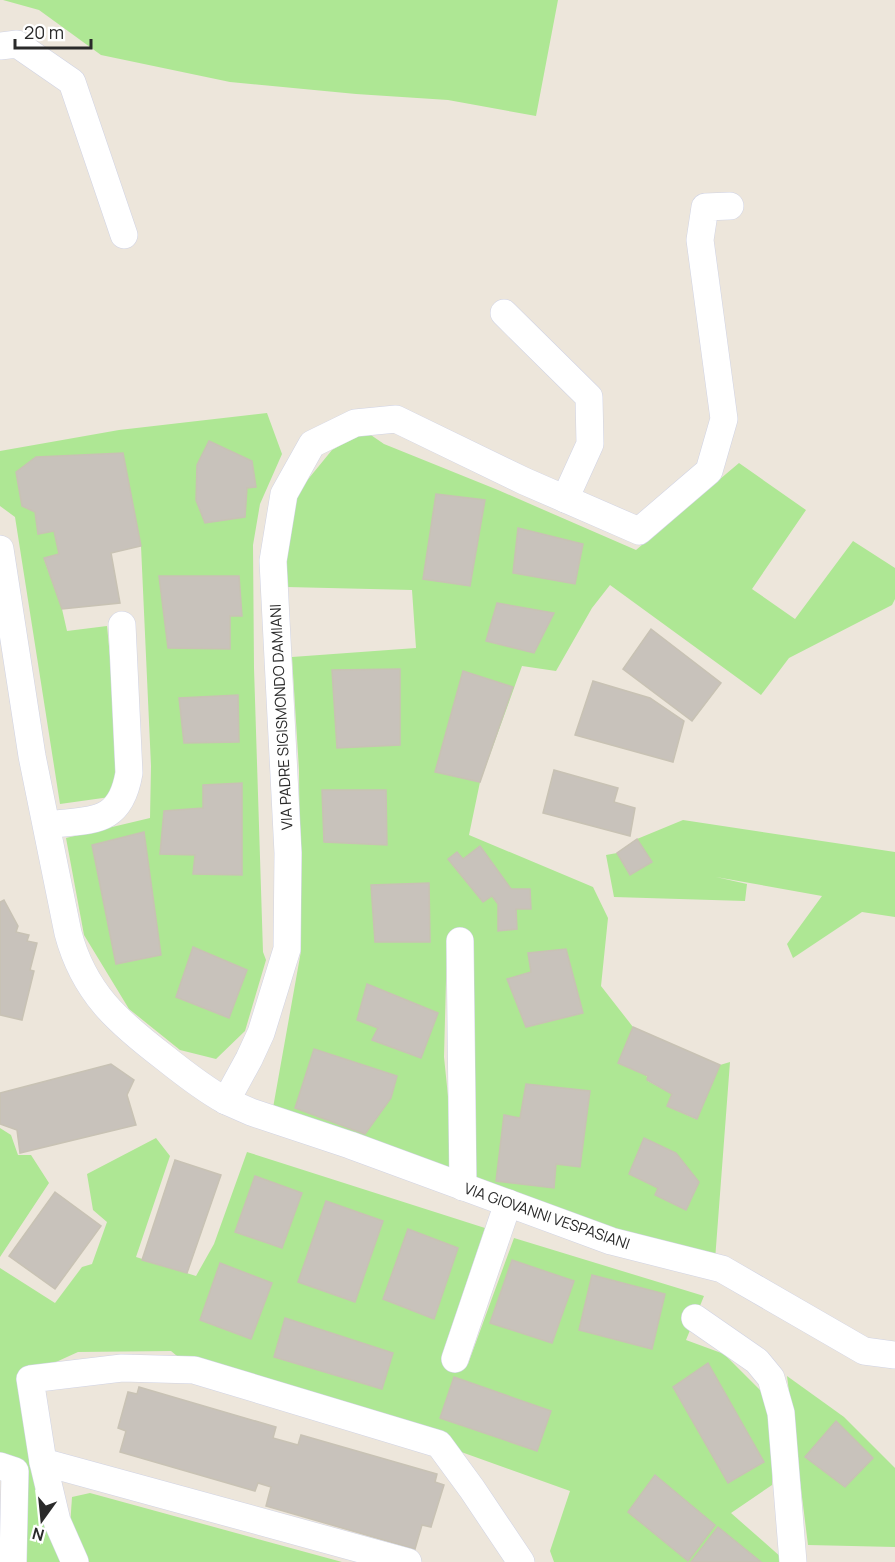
<svg xmlns="http://www.w3.org/2000/svg" width="895" height="1562" font-family="Manrope,sans-serif">
<style>
.green{fill:#aee794}
.building{fill:#c8c2bb;stroke:#c8c2b4;stroke-width:1.5}
.lines{fill:none;stroke-linecap:round;stroke-linejoin:round}
.minor-casing{stroke:#d0d3e4;stroke-width:28}
.minor{stroke:#fff;stroke-width:27}
.labels{text-anchor:middle;dominant-baseline:central;stroke-width:4.5;stroke-linejoin:round;paint-order:stroke}
.street-label{font-size:15px;fill:#2a2a2a;stroke:#fff}
</style>
<rect width="100%" height="100%" fill="#ede6db"/>
<g class="green">
<polygon points="3,0 558,0 536,116 448,100 356,94 230,82 101,55 39,10"/>
<polygon points="267,413 282,454 260,504 253,545 254,668 263,952 266,960 245,1031 216,1059 180,1050 129,1009 84,935 66,838 150,818 151,766 141,546 123,454 36,457 16,472 22,506 35,512 38,534 54,531 59,554 44,559 62,609 67,631 107,626 121,768 110,797 60,804 15,517 0,506 0,451 119,430"/>
<polygon points="365,431 384,444 498,490 636,550 739,463 806,510 752,589 795,619 853,541 895,568 895,599 892,605 789,658 761,695 610,585 592,608 556,671 522,666 480,782 469,835 593,887 608,918 601,986 633,1027 648,1081 672,1094 667,1106 696,1119 720,1065 730,1062 715,1260 469,1190 475,1042 471,940 447,942 444,1057 457,1185 271,1119 301,951 299,770 292,657 416,648 412,590 287,587 286,542 296,494 332,450"/>
<polygon points="683,820 895,852 895,917 862,912 793,958 787,944 822,896 716,877 747,884 745,901 614,897 606,855 617,853 637,839"/>
<polygon points="0,1128 11,1135 18,1155 31,1155 49,1183 0,1257"/>
<polygon points="156,1138 170,1156 136,1257 196,1276 214,1244 247,1152 485,1228 442,1355 468,1364 514,1238 704,1296 686,1340 724,1354 762,1392 772,1429 772,1485 731,1513 782,1558 781,1562 554,1562 550,1551 570,1491 439,1444 194,1370 171,1351 78,1352 23,1377 65,1562 19,1562 0,1466 0,1268 55,1303 82,1267 92,1264 107,1222 93,1210 87,1174"/>
<polygon points="787,1376 844,1417 895,1468 895,1547 808,1545"/>
<polygon points="90,1493 342,1562 86,1562 70,1527 72,1497"/>
</g>
<g class="building">
<polygon points="209,441 252,461 256,487 247,488 245,517 205,523 196,500 197,465"/>
<polygon points="123,453 141,546 111,553 120,603 62,609 44,558 59,554 54,531 38,534 35,512 22,506 16,472 36,457"/>
<polygon points="436,494 485,500 470,586 423,579"/>
<polygon points="518,528 583,544 575,584 513,573"/>
<polygon points="159,576 239,576 242,616 230,616 230,649 168,648"/>
<polygon points="497,603 554,613 534,653 486,641"/>
<polygon points="651,629 721,683 692,721 623,669"/>
<polygon points="400,669 400,745 337,748 332,670"/>
<polygon points="463,671 513,687 480,782 435,772"/>
<polygon points="593,681 650,698 684,721 673,762 575,735"/>
<polygon points="238,695 239,742 184,743 179,698"/>
<polygon points="554,770 618,788 614,802 635,808 630,836 543,813"/>
<polygon points="242,783 242,875 193,874 195,855 160,854 164,811 203,808 203,785"/>
<polygon points="322,790 386,790 387,845 324,842"/>
<polygon points="144,832 161,955 116,964 92,845"/>
<polygon points="637,839 652,862 630,875 617,853"/>
<polygon points="480,846 511,889 530,889 531,909 516,909 517,929 498,931 498,904 492,896 483,902 448,859 457,852 463,859"/>
<polygon points="429,883 430,942 375,942 371,885"/>
<polygon points="4,900 18,926 16,932 29,935 27,941 37,943 30,970 34,971 22,1020 0,1015 0,902"/>
<polygon points="193,947 247,970 229,1018 176,997"/>
<polygon points="566,949 583,1013 526,1027 507,979 531,972 528,953"/>
<polygon points="367,984 438,1013 421,1058 372,1040 378,1028 357,1020"/>
<polygon points="633,1027 720,1065 697,1119 667,1106 672,1094 647,1080 648,1076 618,1063"/>
<polygon points="314,1049 397,1076 391,1098 365,1134 295,1108"/>
<polygon points="111,1064 134,1080 127,1095 136,1125 20,1153 17,1130 0,1124 0,1093"/>
<polygon points="526,1084 590,1091 580,1167 556,1164 554,1188 496,1181 504,1115 520,1118"/>
<polygon points="644,1138 676,1153 699,1182 686,1210 655,1195 658,1188 629,1174"/>
<polygon points="175,1160 221,1175 187,1273 142,1260"/>
<polygon points="255,1176 302,1193 282,1248 235,1232"/>
<polygon points="55,1192 101,1226 55,1289 9,1256"/>
<polygon points="326,1201 383,1221 355,1302 298,1282"/>
<polygon points="408,1229 458,1248 434,1319 383,1299"/>
<polygon points="512,1260 574,1281 552,1343 490,1323"/>
<polygon points="220,1263 272,1283 251,1339 200,1320"/>
<polygon points="592,1275 665,1294 652,1349 579,1330"/>
<polygon points="285,1318 393,1353 382,1389 274,1357"/>
<polygon points="708,1363 764,1462 728,1483 673,1387"/>
<polygon points="454,1377 551,1411 537,1451 440,1418"/>
<polygon points="139,1387 276,1427 273,1438 298,1445 301,1435 437,1474 435,1482 444,1485 431,1527 422,1525 415,1549 266,1506 271,1487 258,1483 255,1491 120,1452 126,1431 118,1428 128,1392 137,1394"/>
<polygon points="836,1421 873,1458 845,1487 805,1457"/>
<polygon points="655,1475 715,1525 688,1561 628,1512"/>
<polygon points="718,1527 761,1562 691,1562"/>
</g>
<g class="lines">
<g class="minor-casing">
<g id="minor">
<polyline points="0,46 17,44 72,82 124,235"/>
<polyline points="504,313 589,397 590,444 565,499"/>
<path d="M0 549 32 756 68 933C84 993 118 1022 165 1058 185 1074 204 1089 226 1101L249 1059 261 1033 287 949 288 853 273 561 284 494 312 444 355 423 396 419 524 481 639 531 709 471 724 419 700 240 705 207 730 206"/>
<path d="M47 825C91 819 120 826 129 773L122 625"/>
<polyline points="460,941 463,1187"/>
<polyline points="226,1101 251,1112 350,1145 611,1241 722,1269 864,1351 895,1355"/>
<polyline points="695,1318 757,1361 771,1378 781,1413 793,1562"/>
<polyline points="455,1359 508,1203"/>
<polyline points="43,1462 408,1562"/>
<polyline points="0,1466 15,1471 13,1562"/>
<polyline points="75,1562 57,1521 43,1462 30,1379 122,1368 194,1370 439,1444 472,1489 521,1562"/>
</g>
</g>
<use href="#minor" class="minor"/>
</g>
<g class="labels">
<g class="street-label">
<text transform="translate(281 717) rotate(-93)">VIA PADRE SIGISMONDO DAMIANI</text>
<text transform="translate(547 1216) rotate(19)">VIA GIOVANNI VESPASIANI</text>
</g>
</g>
<g transform="translate(42 1520) rotate(195)" stroke="#ffffff" stroke-width="4.5" paint-order="stroke">
<path d="M0-4.5L10 22L0 15L-10 22Z" fill="#2a2a2a"/>
<text y="-9" font-size="16" font-weight="bold" text-anchor="middle" fill="#2a2a2a">N</text>
</g>
<path d="M15 39v9h76v-9" fill="none" stroke="#2a2a2a" stroke-width="3"/>
<text x="24" y="39" font-size="18" fill="#2a2a2a" stroke="#ffffff" stroke-width="4.5" paint-order="stroke">20 m</text>
</svg>
